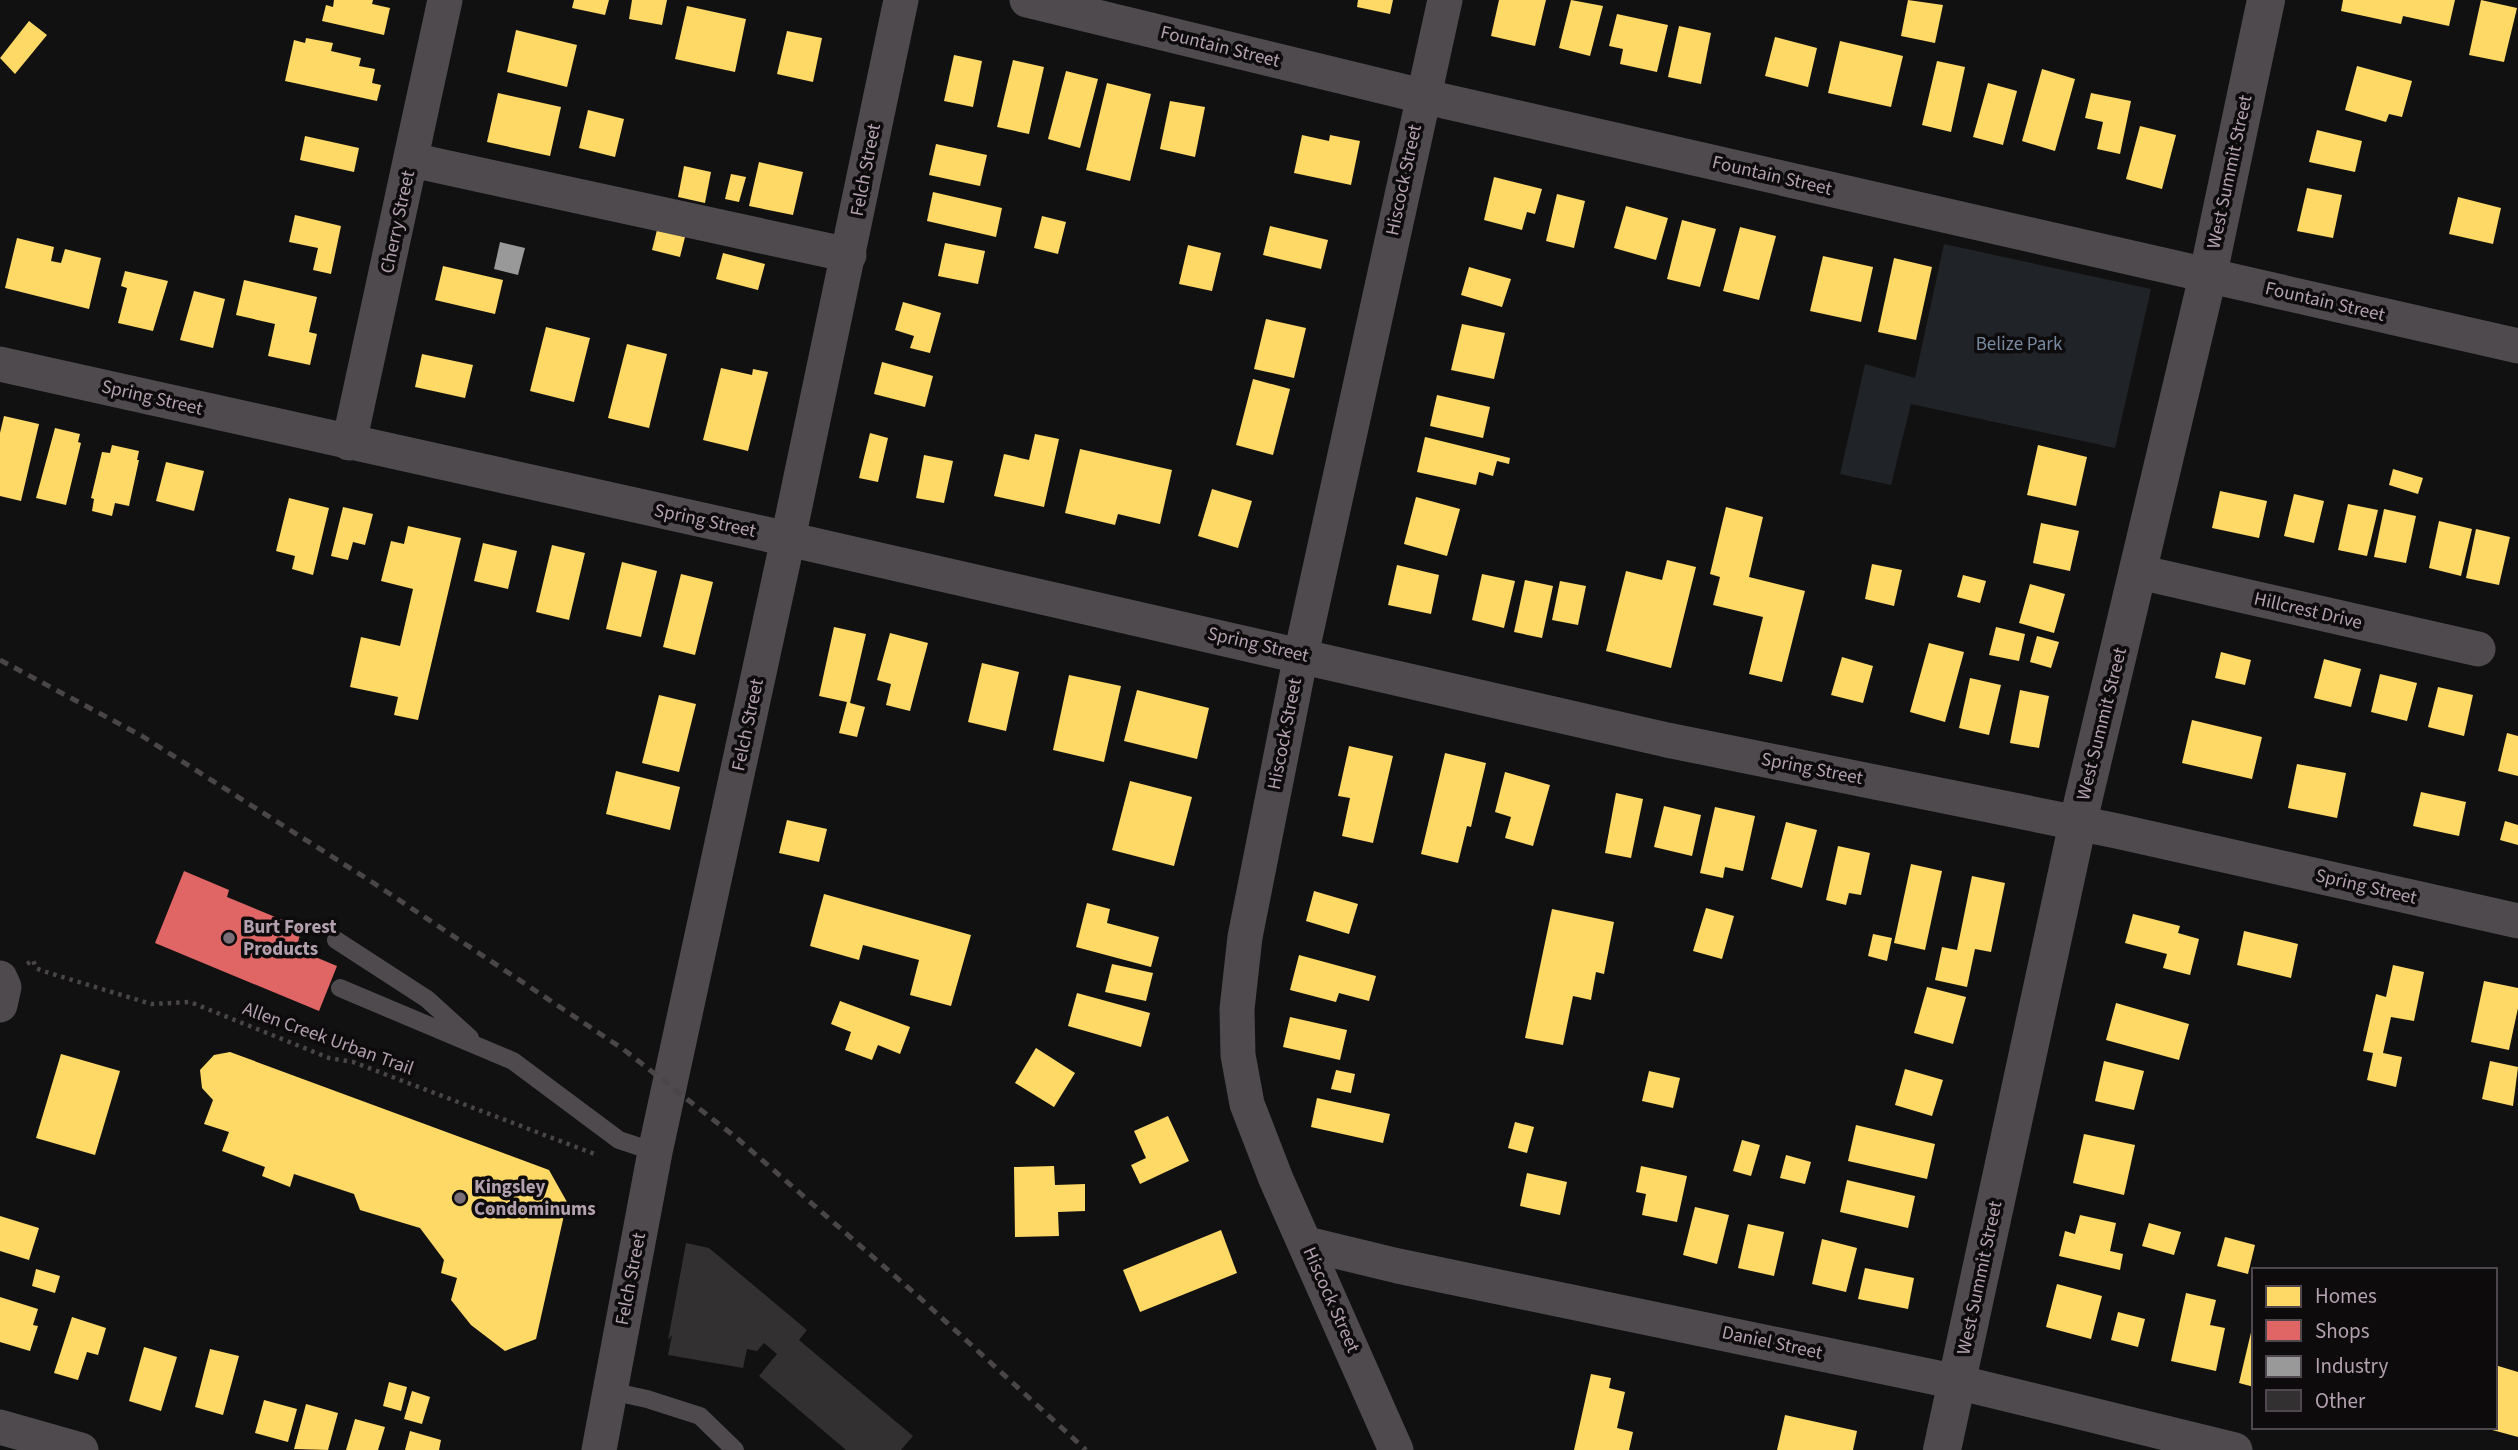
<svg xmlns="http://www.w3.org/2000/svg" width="2518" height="1450" font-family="'Source Sans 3',sans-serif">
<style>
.green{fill:#202328}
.homes{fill:#ffd966}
.shops{fill:#e06666}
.industry{fill:#999}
.building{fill:#323031}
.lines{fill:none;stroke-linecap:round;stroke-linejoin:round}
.path{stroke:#4a4548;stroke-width:4.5;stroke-dasharray:3.5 5;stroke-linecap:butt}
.service{stroke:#4f4a4e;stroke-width:18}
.minor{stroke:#4f4a4e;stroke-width:35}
.tertiary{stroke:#4f4a4e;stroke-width:38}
.rail{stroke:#4a4648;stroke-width:5;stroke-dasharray:9 7;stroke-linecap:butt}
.poi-dot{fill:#7a6f78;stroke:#0d0b0c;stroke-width:2.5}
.labels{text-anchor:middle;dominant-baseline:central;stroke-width:7;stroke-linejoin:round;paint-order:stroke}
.street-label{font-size:19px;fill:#b3a1b0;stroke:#0d0b0c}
.park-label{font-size:19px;fill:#77899f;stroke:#0d0b0c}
.poi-label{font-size:19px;font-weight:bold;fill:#b3a1b0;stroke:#0d0b0c;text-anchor:start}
</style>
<rect width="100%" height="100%" fill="#111"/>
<polygon class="green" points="1944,244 2151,289 2115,448 1911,404 1891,485 1840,474 1865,364 1915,378"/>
<g class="homes">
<polygon points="334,0 373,0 372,4 390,8 384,35 322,21 326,5 333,7"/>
<polygon points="574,0 609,0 605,15 572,8"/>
<polygon points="632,0 667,0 662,25 629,19"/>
<polygon points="1358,0 1393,0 1390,14 1357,7"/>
<polygon points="1499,0 1546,0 1535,46 1491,36"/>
<polygon points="1571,0 1603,6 1590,56 1559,48"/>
<polygon points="1908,0 1943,5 1935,43 1901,36"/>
<polygon points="2343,0 2455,0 2449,26 2403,16 2401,24 2341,11"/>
<polygon points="2481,0 2517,8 2504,62 2469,55"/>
<polygon points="687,6 746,19 735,72 675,59"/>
<polygon points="1617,14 1668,25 1657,72 1620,64 1623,49 1609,46"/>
<polygon points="29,21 47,35 15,74 0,58"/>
<polygon points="1679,26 1711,33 1701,84 1668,77"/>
<polygon points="516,30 577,45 567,87 507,72"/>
<polygon points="787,31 822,38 813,82 777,74"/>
<polygon points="1775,37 1817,48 1808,87 1765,76"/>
<polygon points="306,38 333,43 331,51 361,58 359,66 375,69 372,83 381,85 377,101 285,81 294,40 305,43"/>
<polygon points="1840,41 1903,56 1891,107 1828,93"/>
<polygon points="954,55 982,61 973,107 944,101"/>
<polygon points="1013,60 1044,67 1029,134 997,127"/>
<polygon points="1937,61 1965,67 1951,132 1922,125"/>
<polygon points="2357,66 2412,81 2402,117 2389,114 2386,122 2345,110"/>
<polygon points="2042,69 2075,79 2055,151 2022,141"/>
<polygon points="1066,71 1098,79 1080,148 1048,139"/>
<polygon points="1107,83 1151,94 1130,181 1086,170"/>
<polygon points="1988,83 2017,91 2003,145 1973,137"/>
<polygon points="498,93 561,107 550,156 487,142"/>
<polygon points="2091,93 2131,101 2120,154 2097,149 2103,122 2085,118"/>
<polygon points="1170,101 1205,107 1195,157 1160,149"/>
<polygon points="588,110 624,119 615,157 579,148"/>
<polygon points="2140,126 2176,135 2162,189 2126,179"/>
<polygon points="2317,130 2362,141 2355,172 2309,162"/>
<polygon points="1302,135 1329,141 1330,135 1360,141 1351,185 1294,173"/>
<polygon points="305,136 359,148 354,172 300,160"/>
<polygon points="936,144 987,155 980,186 929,175"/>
<polygon points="759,162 803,172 793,215 749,206"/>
<polygon points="684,166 711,172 705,203 678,197"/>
<polygon points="731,174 746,177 739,202 725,199"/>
<polygon points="1494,177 1542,189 1535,214 1527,212 1522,230 1484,220"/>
<polygon points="2307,188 2342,195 2333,238 2297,231"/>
<polygon points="933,192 1002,208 996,237 927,221"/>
<polygon points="1557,194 1585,201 1574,248 1546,241"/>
<polygon points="2458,197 2501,208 2493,244 2449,234"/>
<polygon points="1626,206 1668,218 1656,260 1614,248"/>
<polygon points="295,215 341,226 331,274 313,270 318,248 289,242"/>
<polygon points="1042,216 1066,222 1058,254 1034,248"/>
<polygon points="1682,220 1716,229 1700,287 1667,279"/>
<polygon points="1270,226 1328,240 1321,269 1263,255"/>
<polygon points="1740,227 1776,236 1759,300 1723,291"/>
<polygon points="657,230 685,237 680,257 652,250"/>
<polygon points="17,238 54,247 51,261 61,263 65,249 101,258 89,309 5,288"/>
<polygon points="945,243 985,251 978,284 938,276"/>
<polygon points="1188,245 1221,253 1212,291 1179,284"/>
<polygon points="723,253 765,264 758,290 716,279"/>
<polygon points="1823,256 1873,267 1861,322 1810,311"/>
<polygon points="1894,258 1932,267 1916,340 1878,332"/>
<polygon points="443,266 503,280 495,314 435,300"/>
<polygon points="1469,267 1511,279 1502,307 1461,295"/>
<polygon points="125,271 168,281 153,331 118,323 127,288 121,286"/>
<polygon points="244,280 317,297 309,332 317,334 310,365 268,356 275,324 236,315"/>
<polygon points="194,291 225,299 213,348 180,340"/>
<polygon points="903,302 941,313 930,353 910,348 914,336 895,330"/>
<polygon points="1266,319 1306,328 1294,378 1254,369"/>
<polygon points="1462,324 1505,333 1494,379 1451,370"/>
<polygon points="546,327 590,338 574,402 530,391"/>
<polygon points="627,344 667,354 649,428 608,418"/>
<polygon points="422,354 473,365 465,398 415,387"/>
<polygon points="882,362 933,376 925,407 874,394"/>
<polygon points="721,368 752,375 753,369 768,372 748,451 703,440"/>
<polygon points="1253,379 1290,389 1273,455 1236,445"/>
<polygon points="1437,395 1490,407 1483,438 1430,426"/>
<polygon points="4,416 39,424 21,501 0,496 0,433"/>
<polygon points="55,428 80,434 78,442 81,443 66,505 36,498"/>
<polygon points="870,433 888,438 878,482 859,478"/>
<polygon points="1035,434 1059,439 1044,507 994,496 1004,454 1029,460"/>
<polygon points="1425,437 1510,458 1509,464 1497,461 1493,476 1479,472 1476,485 1417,472"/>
<polygon points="112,445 139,451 137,460 139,460 129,506 115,503 112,516 92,511 94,499 91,498 102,452 110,453"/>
<polygon points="2038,445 2087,457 2076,506 2027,495"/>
<polygon points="1080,449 1172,470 1160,524 1118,514 1115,525 1065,513"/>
<polygon points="924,455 953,461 944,503 916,498"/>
<polygon points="166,462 204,471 194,511 156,501"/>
<polygon points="2393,469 2423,478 2418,494 2389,485"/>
<polygon points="1212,489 1252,501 1238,548 1198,536"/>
<polygon points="2220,491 2267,501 2259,538 2212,528"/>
<polygon points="2294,494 2324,501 2314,543 2284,536"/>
<polygon points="1416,497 1460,509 1447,556 1404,544"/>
<polygon points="289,498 329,508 313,575 292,569 295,556 276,551"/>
<polygon points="2348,504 2378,510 2367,556 2338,550"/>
<polygon points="343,507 373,514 365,545 353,542 348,560 331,556"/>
<polygon points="1726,507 1763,517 1749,577 1805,591 1782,682 1749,674 1763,617 1713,605 1720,577 1710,574"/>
<polygon points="2384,509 2416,516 2406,563 2374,557"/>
<polygon points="2439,521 2472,529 2461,576 2429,568"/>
<polygon points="2041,523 2079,531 2070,571 2033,563"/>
<polygon points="408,526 461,538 418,720 394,715 398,697 350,687 361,637 400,646 413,589 381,581 391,541 404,544"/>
<polygon points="2476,529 2510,537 2499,585 2466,578"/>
<polygon points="483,543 517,551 508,589 474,581"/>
<polygon points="552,545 585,553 569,620 536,612"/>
<polygon points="1667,560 1696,567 1671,668 1606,651 1626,571 1662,580"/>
<polygon points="622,562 657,571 641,637 606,629"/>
<polygon points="1872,564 1902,570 1894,606 1865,599"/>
<polygon points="1397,565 1439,575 1431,614 1388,605"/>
<polygon points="681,574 713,582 695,655 663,647"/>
<polygon points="1482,574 1515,581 1504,628 1472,620"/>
<polygon points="1963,575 1986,581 1980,603 1957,597"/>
<polygon points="1525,580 1553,586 1542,638 1514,632"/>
<polygon points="1560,581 1586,586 1578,625 1552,620"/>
<polygon points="2030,584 2065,594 2054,633 2019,623"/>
<polygon points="834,627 866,634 850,703 865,707 857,737 839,733 847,702 819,696"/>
<polygon points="1996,627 2025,634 2019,661 1989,655"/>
<polygon points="890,633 928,643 910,711 886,705 891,684 877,680"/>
<polygon points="2037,636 2059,642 2051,668 2030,662"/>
<polygon points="1929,643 1964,652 1945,722 1910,712"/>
<polygon points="2221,652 2251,660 2245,685 2215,678"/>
<polygon points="1842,657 1873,666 1863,703 1831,695"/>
<polygon points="2324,659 2361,669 2351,707 2314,698"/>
<polygon points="982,663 1019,672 1006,731 968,722"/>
<polygon points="2380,674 2417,683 2407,721 2371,712"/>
<polygon points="1069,675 1121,686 1104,762 1053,750"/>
<polygon points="1970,678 2001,685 1989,735 1959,728"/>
<polygon points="2438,687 2473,695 2464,736 2428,727"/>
<polygon points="1137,690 1209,708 1197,759 1124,741"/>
<polygon points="2020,690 2049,696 2039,748 2010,743"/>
<polygon points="659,695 696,704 679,772 642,763"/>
<polygon points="2192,720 2262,737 2252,779 2182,763"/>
<polygon points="2507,733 2518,736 2518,776 2498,771"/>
<polygon points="1349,746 1393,756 1373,843 1342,836 1350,798 1338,796"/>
<polygon points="1445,753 1486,763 1471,827 1467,826 1458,863 1421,854"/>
<polygon points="2297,764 2346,773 2337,818 2288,808"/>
<polygon points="616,771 680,787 670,830 606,814"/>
<polygon points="1505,772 1550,785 1533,846 1505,838 1511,817 1495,812"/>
<polygon points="1130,781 1192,797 1174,866 1112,850"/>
<polygon points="2421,792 2466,802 2459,836 2413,826"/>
<polygon points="1616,793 1643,799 1631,858 1605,853"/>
<polygon points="1664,806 1701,815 1692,856 1654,847"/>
<polygon points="1715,807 1755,816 1743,871 1725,867 1723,878 1700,873"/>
<polygon points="787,820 827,829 819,862 779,853"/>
<polygon points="2505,821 2518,825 2518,845 2500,840"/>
<polygon points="1786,822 1817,830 1802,888 1771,879"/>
<polygon points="1838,846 1870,853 1861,895 1849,893 1846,905 1826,900"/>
<polygon points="1911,864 1942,871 1925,950 1894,943"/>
<polygon points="1972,876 2005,883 1991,952 1975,949 1967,987 1935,980 1942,947 1957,950"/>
<polygon points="1314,891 1358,904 1349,934 1306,921"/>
<polygon points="824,894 971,935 951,1006 910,995 919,960 863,945 859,960 810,946"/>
<polygon points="1087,903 1110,909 1107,923 1159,937 1151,967 1076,947"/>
<polygon points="1706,908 1734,916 1722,959 1693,951"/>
<polygon points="1552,909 1614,922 1604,974 1596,972 1591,1000 1573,996 1563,1045 1525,1038"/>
<polygon points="2133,914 2180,926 2178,933 2199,939 2190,975 2163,968 2167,954 2125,943"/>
<polygon points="2244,931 2298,944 2291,978 2237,965"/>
<polygon points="1873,934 1892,938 1887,961 1868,956"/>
<polygon points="1299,955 1376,976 1369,1001 1339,993 1336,1002 1290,990"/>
<polygon points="1112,964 1153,973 1146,1001 1105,992"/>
<polygon points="2393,965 2424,972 2414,1021 2391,1017 2383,1053 2402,1057 2396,1087 2367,1080 2373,1053 2363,1051 2376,994 2386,997"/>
<polygon points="2484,981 2518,988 2518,1008 2509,1050 2471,1042"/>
<polygon points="1927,987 1966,997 1953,1044 1914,1033"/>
<polygon points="1077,993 1150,1013 1141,1047 1068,1026"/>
<polygon points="840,1001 910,1027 900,1054 878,1045 872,1060 845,1050 851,1032 831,1024"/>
<polygon points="2116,1003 2189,1024 2179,1060 2106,1040"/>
<polygon points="1290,1017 1347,1030 1340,1060 1283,1047"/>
<polygon points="1036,1048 1075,1073 1054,1107 1015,1083"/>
<polygon points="230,1052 549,1170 567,1202 536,1339 505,1351 471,1325 451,1300 457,1278 441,1273 444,1260 420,1228 360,1210 354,1194 294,1174 290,1187 262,1176 265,1167 222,1151 229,1132 204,1124 213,1100 202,1088 200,1070 214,1055"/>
<polygon points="61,1054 120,1071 95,1155 36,1138"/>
<polygon points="2104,1061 2144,1071 2134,1110 2095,1101"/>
<polygon points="2490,1061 2518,1067 2513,1106 2482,1099"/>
<polygon points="1905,1069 1943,1080 1932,1116 1895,1105"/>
<polygon points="1336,1070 1355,1074 1351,1093 1331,1089"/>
<polygon points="1649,1071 1680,1078 1673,1108 1642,1101"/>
<polygon points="1317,1098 1390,1114 1383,1143 1311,1127"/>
<polygon points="1168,1116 1189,1161 1140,1184 1131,1165 1146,1158 1134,1131"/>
<polygon points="1515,1122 1534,1127 1527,1153 1508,1148"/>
<polygon points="1856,1125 1935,1144 1927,1179 1848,1161"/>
<polygon points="2084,1134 2135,1145 2124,1195 2073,1183"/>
<polygon points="1742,1140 1760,1145 1751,1176 1733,1171"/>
<polygon points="1786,1155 1811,1162 1805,1184 1780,1178"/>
<polygon points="1054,1166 1055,1185 1085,1184 1085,1211 1058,1212 1059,1236 1015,1237 1014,1167"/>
<polygon points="1641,1166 1687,1176 1677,1222 1642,1215 1646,1194 1636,1192"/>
<polygon points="1527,1173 1567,1182 1560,1215 1520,1206"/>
<polygon points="1847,1180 1915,1196 1908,1228 1840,1212"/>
<polygon points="1695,1207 1729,1215 1717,1264 1683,1255"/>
<polygon points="2080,1215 2116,1223 2110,1251 2123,1254 2120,1270 2059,1256 2065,1231 2075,1234"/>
<polygon points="0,1216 39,1228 29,1260 0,1251"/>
<polygon points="2149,1223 2181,1232 2174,1255 2142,1246"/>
<polygon points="1748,1224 1784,1232 1774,1276 1738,1268"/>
<polygon points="1221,1230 1237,1273 1140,1312 1123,1270"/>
<polygon points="2225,1237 2255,1245 2248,1274 2217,1266"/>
<polygon points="1822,1239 1857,1248 1846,1292 1812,1284"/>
<polygon points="1865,1268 1914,1278 1908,1309 1858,1299"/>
<polygon points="36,1269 60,1276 55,1293 32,1286"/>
<polygon points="2057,1284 2102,1296 2091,1339 2046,1327"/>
<polygon points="2186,1293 2216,1300 2210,1325 2225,1328 2216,1371 2171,1361"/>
<polygon points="0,1297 38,1309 33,1325 38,1326 30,1351 0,1342"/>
<polygon points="2118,1312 2145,1319 2138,1347 2111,1340"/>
<polygon points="72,1317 106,1328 98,1355 87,1352 78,1380 54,1373"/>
<polygon points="2253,1324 2254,1324 2254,1387 2239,1383"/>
<polygon points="144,1347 177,1357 161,1411 129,1401"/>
<polygon points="210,1349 239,1356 223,1415 195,1407"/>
<polygon points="2495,1365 2518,1372 2518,1437 2485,1428 2495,1427 2498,1390 2495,1390"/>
<polygon points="1591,1374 1611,1378 1609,1388 1625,1392 1617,1428 1633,1432 1629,1450 1574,1450"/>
<polygon points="389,1382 407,1387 401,1411 383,1406"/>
<polygon points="412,1391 430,1397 422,1424 404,1419"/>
<polygon points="264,1400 297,1409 288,1442 255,1433"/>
<polygon points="306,1404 338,1413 328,1450 294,1449"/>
<polygon points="1785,1415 1857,1431 1853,1450 1777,1450"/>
<polygon points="355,1419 385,1427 378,1450 346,1450"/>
<polygon points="410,1431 441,1440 439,1450 405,1450"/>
</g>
<polygon class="shops" points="184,871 229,890 227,897 302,928 296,949 337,966 319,1011 155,943"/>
<polygon class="industry" points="500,242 525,248 518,275 494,269"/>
<polygon class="building" points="686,1243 709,1248 807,1330 799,1340 913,1436 901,1450 846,1450 759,1376 777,1354 764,1343 757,1351 747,1349 743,1368 668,1355 672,1335 668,1340"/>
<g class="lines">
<polyline class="path" points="27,964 33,960 36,968 43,971 151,1004 190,1002 329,1058 353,1062 597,1155"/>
<g class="service">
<polyline points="336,940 427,999 470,1038"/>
<polyline points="340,988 513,1061 619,1140 655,1152"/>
<polyline points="610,1391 647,1399 700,1416 735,1450"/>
</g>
<g class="minor">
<polyline points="1027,0 1422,96 2518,346"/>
<polyline points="412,160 849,255"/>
<polyline points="0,364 788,539 1667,740 2117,831 2518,921"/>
<polyline points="349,443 445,0"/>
<polyline points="2139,572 2478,649"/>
<polyline points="0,978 4,987 0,1005"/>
<polyline points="1307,1244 1398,1266 1957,1382 2235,1450"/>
<polyline points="0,1427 81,1450"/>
<polyline points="599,1450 655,1152 788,539 901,0"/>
<polyline points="1396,1450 1276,1179 1247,1104 1238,1055 1237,1009 1245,937 1301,655 1445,0"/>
</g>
<polyline class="tertiary" points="1942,1450 2078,822 2208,275 2266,0"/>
<polyline class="rail" points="0,660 142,736 372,882 623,1049 738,1139 920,1298 1086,1450"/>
</g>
<g class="poi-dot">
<circle cx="229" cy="938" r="7"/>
<circle cx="460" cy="1198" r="7"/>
</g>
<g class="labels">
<g class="street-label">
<text transform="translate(1220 47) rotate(14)">Fountain Street</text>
<text transform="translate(866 170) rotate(-79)">Felch Street</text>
<text transform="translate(2230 172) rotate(-78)">West Summit Street</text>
<text transform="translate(1772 176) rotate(13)">Fountain Street</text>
<text transform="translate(1404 180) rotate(-78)">Hiscock Street</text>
<text transform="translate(398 222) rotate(-78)">Cherry Street</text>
<text transform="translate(2325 302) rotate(13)">Fountain Street</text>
<text transform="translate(152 398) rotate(13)">Spring Street</text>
<text transform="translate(705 521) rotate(12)">Spring Street</text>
<text transform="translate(2308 611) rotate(13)">Hillcrest Drive</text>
<text transform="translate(1258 645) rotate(13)">Spring Street</text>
<text transform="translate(2102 724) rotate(-76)">West Summit Street</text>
<text transform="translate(748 725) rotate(-78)">Felch Street</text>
<text transform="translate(1285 734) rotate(-79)">Hiscock Street</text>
<text transform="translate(1812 769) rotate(11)">Spring Street</text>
<text transform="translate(2366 887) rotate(13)">Spring Street</text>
<text transform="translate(328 1039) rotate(20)">Allen Creek Urban Trail</text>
<text transform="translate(1980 1278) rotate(-78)">West Summit Street</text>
<text transform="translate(631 1279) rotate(-79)">Felch Street</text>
<text transform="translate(1331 1300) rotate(66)">Hiscock Street</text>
<text transform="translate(1772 1343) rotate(12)">Daniel Street</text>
</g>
<g class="park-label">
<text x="2019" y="344">Belize Park</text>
</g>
<g class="poi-label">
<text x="243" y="927">Burt Forest<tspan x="243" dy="22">Products</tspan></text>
<text x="474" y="1187">Kingsley<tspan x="474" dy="22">Condominums</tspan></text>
</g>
</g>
<rect x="2252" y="1268" width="245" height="161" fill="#0d0b0c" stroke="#4f474e" stroke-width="2"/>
<rect x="2266" y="1286" width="35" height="21" fill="#ffd966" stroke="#4f474e" stroke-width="2"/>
<text x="2315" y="1303" font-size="21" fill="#b3a1b0">Homes</text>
<rect x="2266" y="1320" width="35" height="21" fill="#e06666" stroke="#4f474e" stroke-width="2"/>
<text x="2315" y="1338" font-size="21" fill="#b3a1b0">Shops</text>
<rect x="2266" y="1356" width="35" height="21" fill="#999999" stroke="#4f474e" stroke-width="2"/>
<text x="2315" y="1373" font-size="21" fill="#b3a1b0">Industry</text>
<rect x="2266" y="1390" width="35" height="21" fill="#323031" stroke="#4f474e" stroke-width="2"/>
<text x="2315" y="1408" font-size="21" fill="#b3a1b0">Other</text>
</svg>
